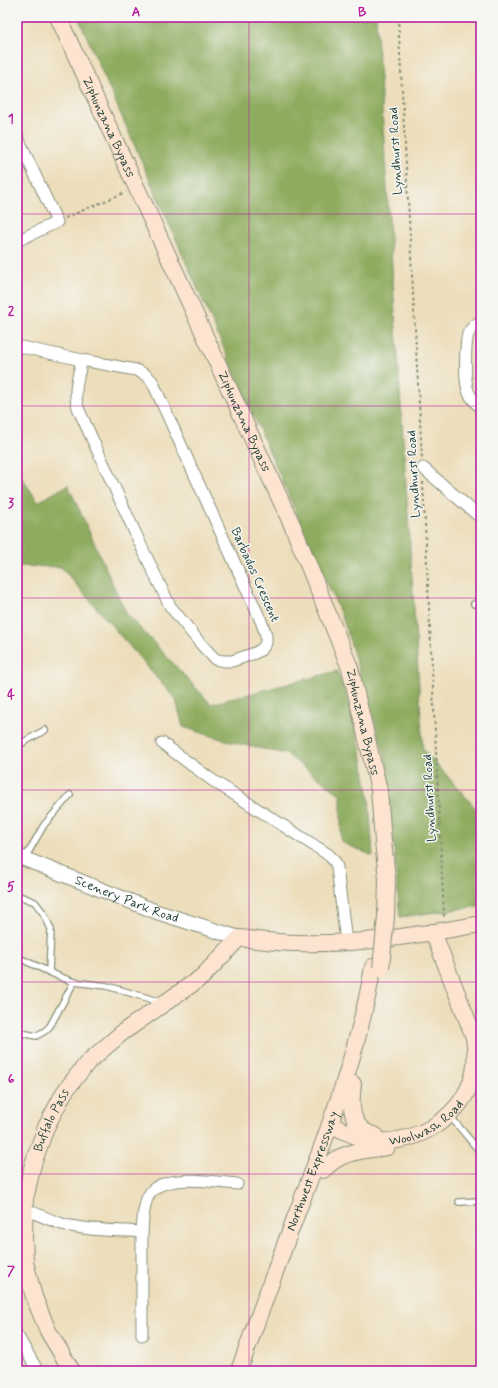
<svg xmlns="http://www.w3.org/2000/svg" width="498" height="1388" font-family="Mynerve,sans-serif">
<style>
.forest{fill:#8eac5f;stroke:#56744a}
.lines{fill:none;stroke-linecap:round;stroke-linejoin:round}
.service-casing{stroke:#868e78;stroke-width:8}
.minor-casing{stroke:#868e78;stroke-width:13}
.tertiary-casing{stroke:#868e78;stroke-width:16}
.secondary-casing{stroke:#868e78;stroke-width:18}
.path{stroke:#868e78;stroke-width:2;stroke-dasharray:3 3;stroke-linecap:butt}
.service{stroke:#fff;stroke-width:5.5}
.minor{stroke:#fff;stroke-width:11}
.tertiary{stroke:#fff;stroke-width:14}
.secondary{stroke:#fde4d1;stroke-width:16}
.secondary-bridge-casing{stroke:#868e78;stroke-width:18;stroke-linecap:butt}
.secondary-bridge{stroke:#fde4d1;stroke-width:16}
.grid{fill:none;stroke:#b5179e;stroke-width:1;stroke-opacity:0.55}
.labels{text-anchor:middle;dominant-baseline:central;stroke-width:3;stroke-linejoin:round;paint-order:stroke}
.street-label{font-size:13px;fill:#1f3d34;stroke:#f6f6f2}
.neatline{fill:none;stroke:#b5179e;stroke-width:1.5}
.grid-label{font-size:13px;text-anchor:middle;font-weight:bold;fill:#b5179e}
</style>
<rect width="100%" height="100%" fill="#f6f6f2"/>
<filter id="ink" filterUnits="userSpaceOnUse"><feTurbulence type="fractalNoise" baseFrequency=".025" numOctaves="2"/><feDisplacementMap in="SourceGraphic" scale="8" xChannelSelector="R" yChannelSelector="G"/><feConvolveMatrix kernelMatrix="1 2 1 2 8 2 1 2 1" color-interpolation-filters="sRGB"/></filter>
<filter id="wash" filterUnits="userSpaceOnUse"><feTurbulence type="fractalNoise" baseFrequency=".012" numOctaves="4" result="noise"/><feDisplacementMap in="SourceGraphic" scale="16" xChannelSelector="R" yChannelSelector="G"/><feGaussianBlur stdDeviation="0.9" result="paint"/><feColorMatrix in="noise" values="0 0 0 0 0 0 0 0 0 0 0 0 0 0 0 0 0 1.4 0 .05"/><feComposite in="paint" operator="in"/></filter>
<g filter="url(#wash)">
<rect width="100%" height="100%" fill="#eddebb"/>
<g class="forest">
<polygon points="78,17 376,17 423,749 481,814 481,906 400,917 386,759 343,619"/>
<polygon points="17,470 38,502 68,485 126,613 211,704 337,671 351,707 361,752 369,798 373,856 341,842 341,795 286,754 231,742 183,727 176,700 61,567 17,566"/>
</g>
</g>
<g filter="url(#ink)">
<g class="lines">
<g class="service-casing">
<g id="service">
<polyline points="474,604 481,601"/>
<polyline points="17,746 45,730"/>
<polyline points="25,858 44,825 70,795"/>
<polyline points="17,895 35,902 44,914 51,929 49,972"/>
<polyline points="17,957 58,976 74,982 107,986 161,1002"/>
<polyline points="17,1032 36,1036 45,1031 50,1026 74,982"/>
<polyline points="449,1115 481,1153"/>
<polyline points="459,1202 481,1201"/>
</g>
</g>
<g class="minor-casing">
<g id="minor">
<polyline points="17,136 57,222 17,241"/>
<path d="M481 321C475 324 471 328 468 334 465 345 464 383 469 393 472 399 476 403 481 408"/>
<path d="M17 346 82 360 136 370 146 375 152 381 261 621 266 635V643L262 649 255 653 232 661H223L215 659 200 643 170 606 144 552 78 408C73 392 78 377 82 360"/>
<polyline points="423,468 481,518"/>
<polyline points="162,743 212,780 329,855 335,862 337,867 346,942"/>
<path d="M25 1209C37 1214 50 1220 62 1224 88 1231 116 1230 142 1232"/>
<polyline points="17,1335 36,1368 36,1371"/>
<path d="M142 1335C142 1308 142 1282 142 1255 142 1239 141 1222 145 1206 146 1199 150 1191 155 1188 175 1175 214 1182 237 1184"/>
</g>
</g>
<g class="tertiary-casing">
<g id="tertiary">
<path id="s1" d="M17 856 157 912 239 938"/>
</g>
</g>
<g class="secondary-casing">
<g id="secondary">
<path id="s2" d="M58 17 293 527 350 668 379 790 383 841 387 879"/>
<path d="M353 1084C350 1106 350 1130 376 1136"/>
<path id="s3" d="M330 1125C344 1130 356 1138 370 1140 411 1147 457 1121 471 1082 477 1068 476 1051 474 1037L433 932"/>
<path d="M323 1170C343 1150 361 1151 387 1147"/>
<path id="s4" d="M72 1371 48 1331 34 1297 25 1262 24 1236 25 1199 33 1164 46 1127 65 1091 88 1062 123 1032 202 977 239 938C258 940 278 943 297 943 358 945 420 935 481 924"/>
<path id="s5" d="M239 1371C257 1320 276 1269 295 1218 327 1135 358 1054 373 967"/>
</g>
</g>
<g class="path">
<polyline points="398,17 422,458"/>
<polyline points="65,218 126,192"/>
<polyline points="423,482 444,917"/>
</g>
<use href="#service" class="service"/>
<use href="#minor" class="minor"/>
<use href="#tertiary" class="tertiary"/>
<use href="#secondary" class="secondary"/>
<g class="secondary-bridge-casing">
<polyline id="secondary-bridge" points="381,968 386,917 387,879"/>
</g>
<use href="#secondary-bridge" class="secondary-bridge"/>
</g>
</g>
<path class="grid" d="M249 17V1371M17 214H481M17 406H481M17 598H481M17 790H481M17 982H481M17 1174H481"/>
<g class="labels">
<g class="street-label">
<text stroke="none"><textPath href="#s2" startOffset="121">Ziphunzana Bypass</textPath></text>
<text transform="translate(396 151) rotate(-93)">Lyndhurst Road</text>
<text stroke="none"><textPath href="#s2" startOffset="445">Ziphunzana Bypass</textPath></text>
<text transform="translate(414 474) rotate(-93)">Lyndhurst Road</text>
<text transform="translate(255 575) rotate(66)">Barbados Crescent</text>
<text stroke="none"><textPath href="#s2" startOffset="769">Ziphunzana Bypass</textPath></text>
<text transform="translate(430 798) rotate(-93)">Lyndhurst Road</text>
<text stroke="none"><textPath href="#s1" startOffset="118">Scenery Park Road</textPath></text>
<text stroke="none"><textPath href="#s3" startOffset="104">Woolwash Road</textPath></text>
<text stroke="none"><textPath href="#s4" startOffset="266">Buffalo Pass</textPath></text>
<text stroke="none"><textPath href="#s5" startOffset="213">Northwest Expressway</textPath></text>
</g>
</g>
<rect width="498" height="1388" fill="none" stroke="#f6f6f2" stroke-width="44"/>
<rect x="22" y="22" width="454" height="1344" class="neatline"/>
<g class="grid-label">
<text x="136" y="16">A</text>
<text x="362" y="16">B</text>
<text x="11" y="123">1</text>
<text x="11" y="315">2</text>
<text x="11" y="507">3</text>
<text x="11" y="699">4</text>
<text x="11" y="891">5</text>
<text x="11" y="1083">6</text>
<text x="11" y="1275">7</text>
</g>
</svg>
